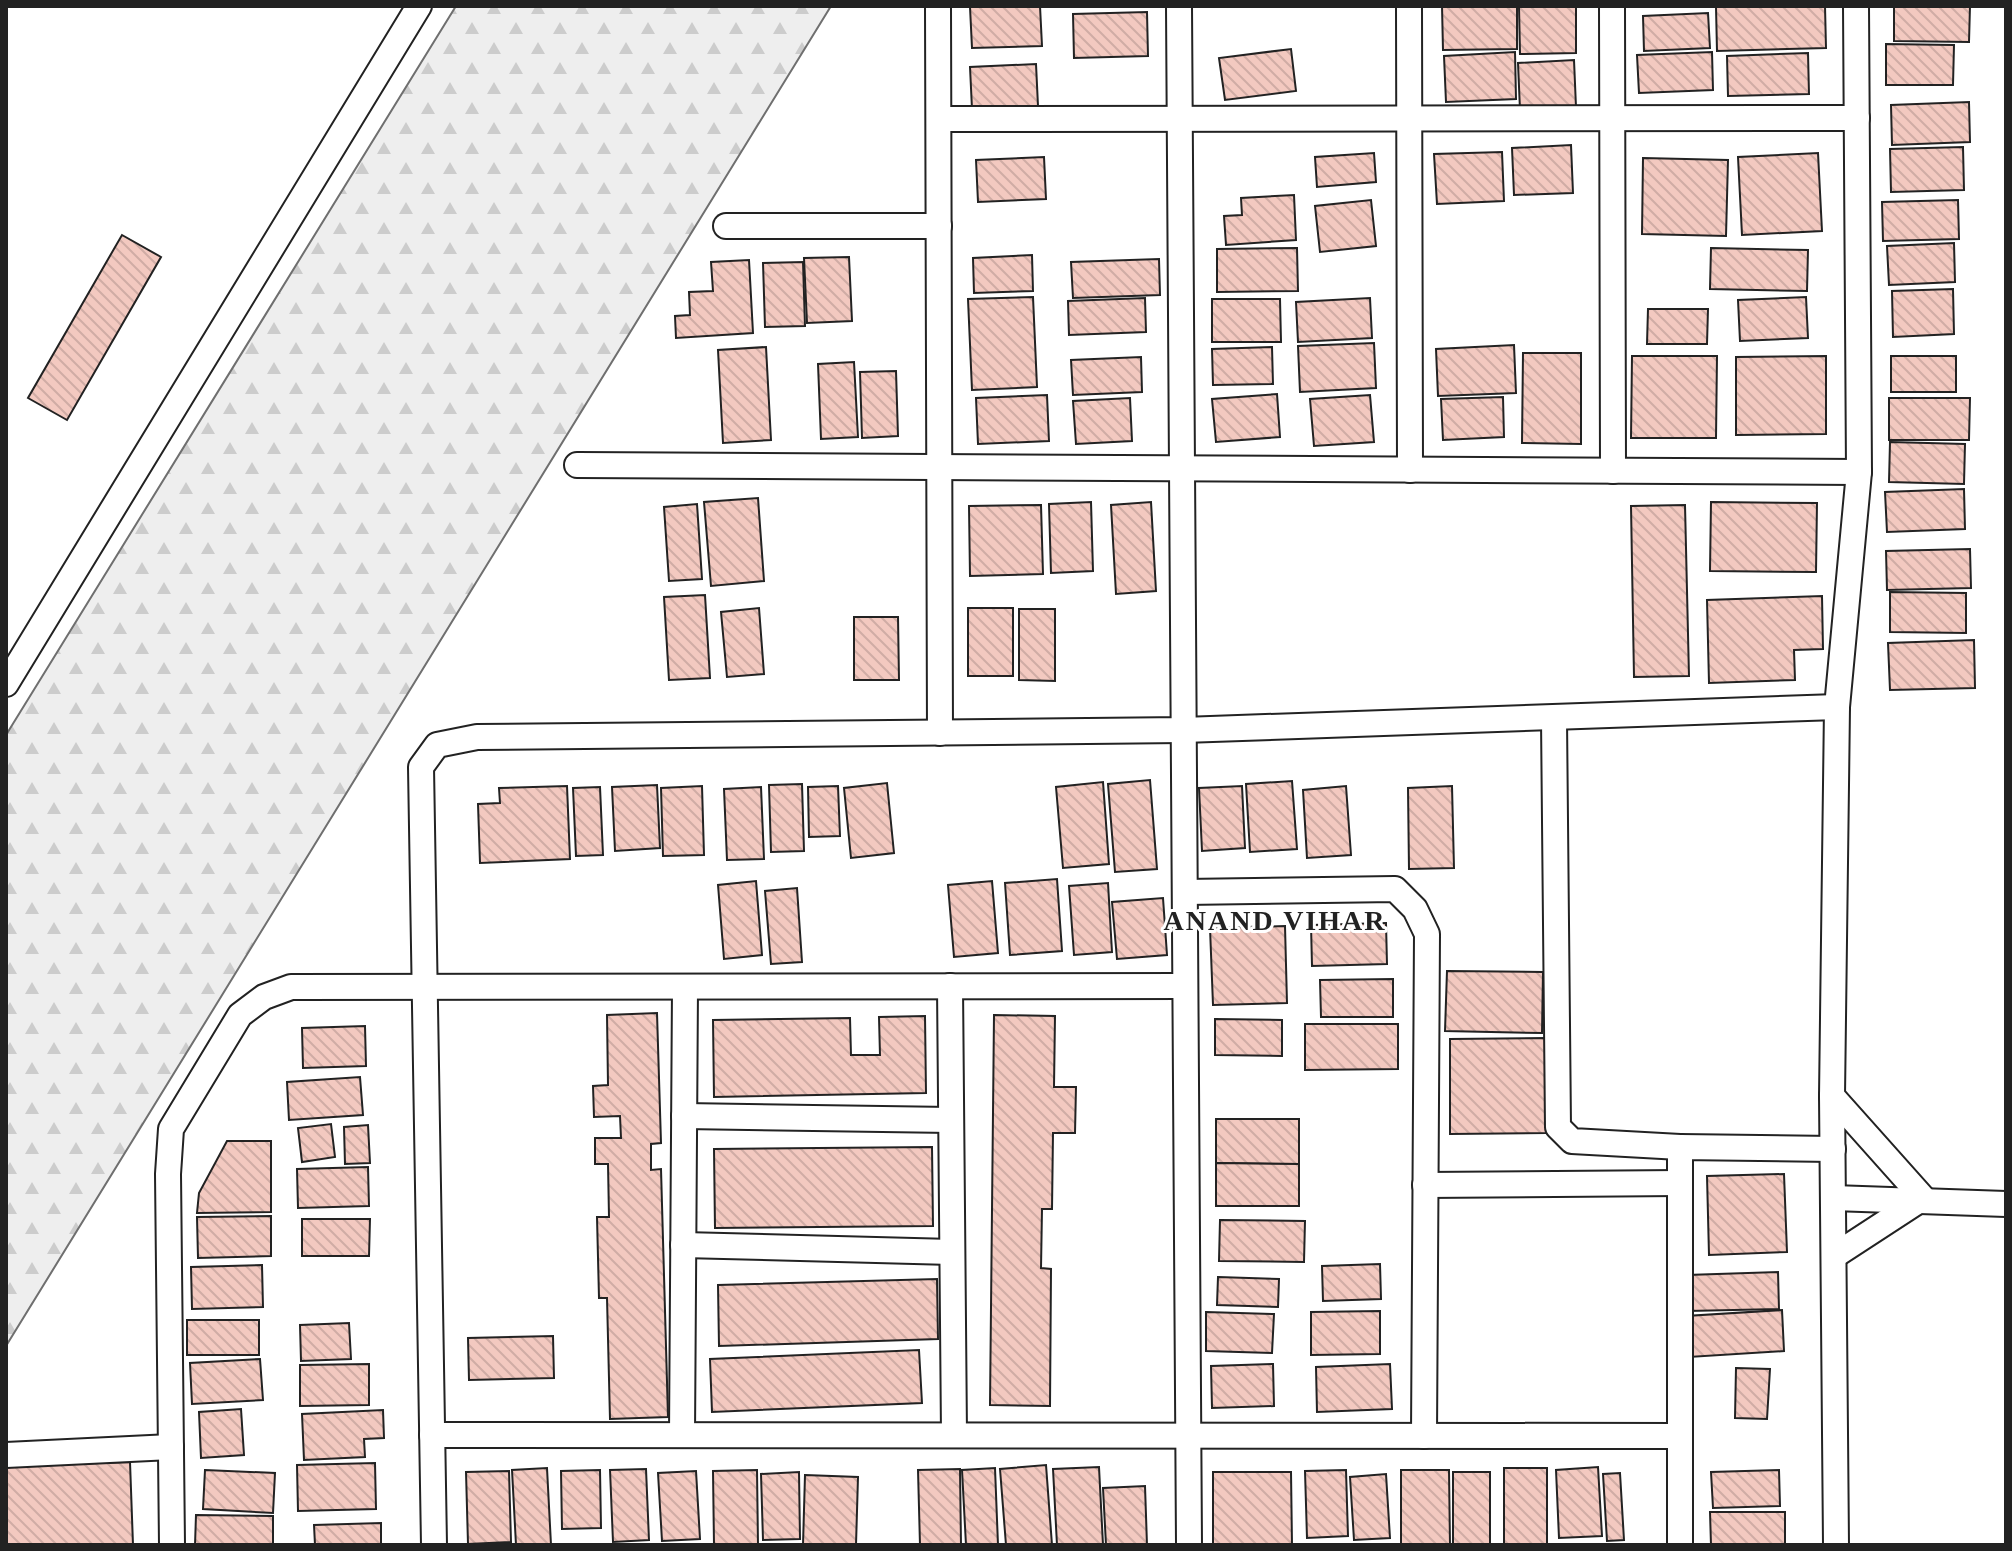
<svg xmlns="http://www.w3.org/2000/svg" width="2012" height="1551" font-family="Georgia,serif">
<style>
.forest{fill:url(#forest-firs);stroke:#6f6f6f;stroke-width:2}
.building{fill:url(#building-back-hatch);stroke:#222;stroke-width:2}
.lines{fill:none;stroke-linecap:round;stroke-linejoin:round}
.minor-casing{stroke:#222;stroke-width:28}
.minor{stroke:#fff;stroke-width:24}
.labels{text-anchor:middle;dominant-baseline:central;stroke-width:6;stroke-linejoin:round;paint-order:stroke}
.district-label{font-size:28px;font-weight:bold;letter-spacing:2px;fill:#222;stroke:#fff}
</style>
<defs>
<pattern id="forest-firs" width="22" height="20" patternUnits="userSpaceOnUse" patternTransform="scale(2)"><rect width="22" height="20" fill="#eee"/><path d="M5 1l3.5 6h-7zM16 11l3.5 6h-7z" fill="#ccc"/></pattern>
<pattern id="building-back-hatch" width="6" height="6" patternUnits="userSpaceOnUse" patternTransform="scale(2)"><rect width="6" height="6" fill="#f3c9c0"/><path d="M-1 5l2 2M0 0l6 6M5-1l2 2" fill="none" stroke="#d0aca5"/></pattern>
</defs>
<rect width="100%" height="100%" fill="#fff"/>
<polygon class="forest" points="456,6 831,6 6,1346 6,735"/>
<g class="building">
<polygon points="1040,6 1042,46 972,48 970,7"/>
<polygon points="1442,6 1517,6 1517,49 1443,50"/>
<polygon points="1576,6 1576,53 1520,54 1519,7"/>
<polygon points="1825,6 1826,48 1717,51 1716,7"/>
<polygon points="1894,6 1970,6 1969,42 1894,41"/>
<polygon points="1147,12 1148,56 1074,58 1073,14"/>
<polygon points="1708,13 1710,48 1644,51 1643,16"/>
<polygon points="1886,44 1954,45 1953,85 1886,85"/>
<polygon points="1291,49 1296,91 1225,100 1219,58"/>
<polygon points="1515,52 1516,99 1446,102 1444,56"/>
<polygon points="1712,52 1713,90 1639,93 1637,55"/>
<polygon points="1808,53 1809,94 1728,96 1727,56"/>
<polygon points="1574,60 1576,107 1520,110 1518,63"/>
<polygon points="1036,64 1038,106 972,109 970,67"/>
<polygon points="1969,102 1970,142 1892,145 1891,105"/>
<polygon points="1571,145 1573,193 1514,195 1512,148"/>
<polygon points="1963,147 1964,190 1891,192 1890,149"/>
<polygon points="1502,152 1504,201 1437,204 1434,154"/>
<polygon points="1374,153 1376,182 1317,187 1315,157"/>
<polygon points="1818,153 1822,231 1742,235 1738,157"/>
<polygon points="1044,157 1046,199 978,202 976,160"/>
<polygon points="1643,158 1728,160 1726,236 1642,234"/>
<polygon points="1294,195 1296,240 1226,245 1224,216 1242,215 1241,198"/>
<polygon points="1371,200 1376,246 1320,252 1315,206"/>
<polygon points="1958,200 1959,239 1883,241 1882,202"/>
<polygon points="122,235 161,257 67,420 28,398"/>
<polygon points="1954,243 1955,282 1889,285 1887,246"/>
<polygon points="1297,248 1298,291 1217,292 1217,249"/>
<polygon points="1711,248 1808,250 1807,291 1710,289"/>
<polygon points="1032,255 1033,291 974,293 973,258"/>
<polygon points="849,257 852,321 807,323 804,258"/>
<polygon points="1159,259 1160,295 1073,298 1071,262"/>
<polygon points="749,260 753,333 676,338 675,316 690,315 689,292 713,291 711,262"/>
<polygon points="803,262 805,326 765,327 763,263"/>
<polygon points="1953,289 1954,334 1893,337 1892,291"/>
<polygon points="1033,297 1037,387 972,390 968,299"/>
<polygon points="1806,297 1808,338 1740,341 1738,300"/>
<polygon points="1145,298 1146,332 1069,335 1068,301"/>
<polygon points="1370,298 1372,338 1298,342 1296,302"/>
<polygon points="1212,299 1280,299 1281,342 1212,342"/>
<polygon points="1648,309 1708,309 1707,344 1647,344"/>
<polygon points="1374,343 1376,388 1300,392 1298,346"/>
<polygon points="1514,345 1516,393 1438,396 1436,349"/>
<polygon points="766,347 771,440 723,443 718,350"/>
<polygon points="1272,347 1273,384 1213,385 1212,349"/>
<polygon points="1523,353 1581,353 1581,444 1522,443"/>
<polygon points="1632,356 1717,356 1716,438 1631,438"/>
<polygon points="1826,356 1826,434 1736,435 1736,357"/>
<rect x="1891" y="356" width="65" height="36"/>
<polygon points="1141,357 1142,392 1073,395 1071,360"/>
<polygon points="854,362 858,437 821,439 818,364"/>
<polygon points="896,371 898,436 862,438 860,372"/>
<polygon points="1277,394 1280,437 1216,442 1212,399"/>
<polygon points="1047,395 1049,441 978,444 976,398"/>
<polygon points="1370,395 1374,442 1314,446 1310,399"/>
<polygon points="1503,397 1504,437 1443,440 1441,399"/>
<polygon points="1130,398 1132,441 1076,444 1073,401"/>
<polygon points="1889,398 1970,398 1969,440 1889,440"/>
<polygon points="1890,442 1965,444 1964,484 1889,482"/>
<polygon points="1964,489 1965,529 1887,532 1885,492"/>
<polygon points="758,498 764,581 711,586 704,502"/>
<polygon points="1091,502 1093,571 1051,573 1049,504"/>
<polygon points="1151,502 1156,591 1116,594 1111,505"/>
<polygon points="1711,502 1817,503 1816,572 1710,571"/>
<polygon points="697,504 702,579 669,581 664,507"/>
<polygon points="1041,505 1043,574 970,576 969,506"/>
<polygon points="1685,505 1689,676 1634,677 1631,506"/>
<polygon points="1970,549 1971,588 1887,590 1886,551"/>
<polygon points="1890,592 1966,593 1966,633 1890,632"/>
<polygon points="705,595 710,678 669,680 664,597"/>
<polygon points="1822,596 1823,649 1794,650 1795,680 1709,683 1707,600"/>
<polygon points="759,608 764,674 727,677 721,612"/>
<rect x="968" y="608" width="45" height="68"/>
<polygon points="1019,609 1055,609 1055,681 1019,680"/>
<polygon points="854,617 898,617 899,680 854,680"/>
<polygon points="1974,640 1975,688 1890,690 1888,643"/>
<polygon points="1150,780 1157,869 1115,872 1108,784"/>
<polygon points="1292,781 1297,849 1250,852 1246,784"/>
<polygon points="1103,782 1109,864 1063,868 1056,787"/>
<polygon points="887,783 894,853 851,858 844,788"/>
<polygon points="802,784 804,851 771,852 769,785"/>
<polygon points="657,785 660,848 615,851 612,787"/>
<polygon points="567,786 570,859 480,863 478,804 500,803 499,788"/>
<polygon points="702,786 704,855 663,856 661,788"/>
<polygon points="838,786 840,836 809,837 808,787"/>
<polygon points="1242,786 1245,848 1202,851 1199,788"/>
<polygon points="1346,786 1351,855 1307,858 1303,790"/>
<polygon points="1452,786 1454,868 1409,869 1408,788"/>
<polygon points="600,787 603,855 576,856 573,788"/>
<polygon points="761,787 764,859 727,860 724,789"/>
<polygon points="1057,879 1062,951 1010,955 1005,883"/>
<polygon points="756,881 762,955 724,959 718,885"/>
<polygon points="992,881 998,953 954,957 948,885"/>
<polygon points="1108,883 1112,952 1074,955 1069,886"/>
<polygon points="797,888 802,962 771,964 765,891"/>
<polygon points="1163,898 1167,955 1117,959 1112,902"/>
<polygon points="1386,923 1387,964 1312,966 1311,925"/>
<polygon points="1285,926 1287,1003 1213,1005 1210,928"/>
<polygon points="1447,971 1543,972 1542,1033 1445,1031"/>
<polygon points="1393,979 1393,1017 1321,1017 1320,980"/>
<polygon points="657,1013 661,1143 651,1144 651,1170 661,1169 668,1417 610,1419 607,1298 599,1298 597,1217 609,1217 608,1164 595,1164 595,1138 621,1138 620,1116 594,1117 593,1086 608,1085 607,1015"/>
<polygon points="994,1015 1055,1016 1054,1087 1076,1087 1075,1133 1053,1133 1052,1209 1042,1209 1041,1268 1051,1269 1050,1406 990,1405"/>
<polygon points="925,1016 926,1093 714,1097 713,1020 850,1018 851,1055 880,1055 879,1017"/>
<polygon points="1215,1019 1282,1020 1282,1056 1215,1055"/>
<polygon points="1305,1024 1398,1024 1398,1069 1305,1070"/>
<polygon points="365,1026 366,1066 303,1068 302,1028"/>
<polygon points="1546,1038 1546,1133 1450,1134 1450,1039"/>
<polygon points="360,1077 363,1115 289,1120 287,1082"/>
<polygon points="1216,1119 1299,1119 1299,1164 1216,1163"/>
<polygon points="331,1124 335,1157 302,1162 298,1128"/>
<polygon points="368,1125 370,1163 345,1164 344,1127"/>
<polygon points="227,1141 271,1141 271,1212 197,1213 199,1193"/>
<polygon points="932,1147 933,1226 715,1228 714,1149"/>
<polygon points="1216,1163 1299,1164 1299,1206 1216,1206"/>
<polygon points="368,1167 369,1206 298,1208 297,1169"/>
<polygon points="1784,1174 1787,1252 1709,1255 1707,1176"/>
<polygon points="271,1216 271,1256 198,1258 197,1217"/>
<polygon points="302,1219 370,1219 369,1256 302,1256"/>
<polygon points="1220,1220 1305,1221 1304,1262 1219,1261"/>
<polygon points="1380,1264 1381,1299 1323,1301 1322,1266"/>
<polygon points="262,1265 263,1307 192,1309 191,1267"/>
<polygon points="1778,1272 1779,1309 1688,1311 1687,1275"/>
<polygon points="1218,1277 1279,1279 1278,1307 1217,1305"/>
<polygon points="937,1279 938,1339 719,1346 718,1285"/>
<polygon points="1782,1310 1784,1351 1689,1357 1686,1316"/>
<polygon points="1380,1311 1380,1354 1311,1355 1311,1312"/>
<polygon points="1206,1312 1274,1314 1272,1353 1206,1351"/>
<rect x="187" y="1320" width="72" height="35"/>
<polygon points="349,1323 351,1359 301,1361 300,1325"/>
<polygon points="553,1336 554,1378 469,1380 468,1338"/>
<polygon points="919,1350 922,1403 712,1412 710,1359"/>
<polygon points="260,1359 263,1400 192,1404 190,1363"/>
<polygon points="369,1364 369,1405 300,1406 300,1365"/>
<polygon points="1273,1364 1274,1406 1212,1408 1211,1366"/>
<polygon points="1390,1364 1392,1409 1317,1412 1316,1367"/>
<polygon points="1736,1368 1770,1369 1767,1419 1735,1418"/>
<polygon points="241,1409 244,1455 201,1458 199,1412"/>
<polygon points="383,1410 384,1438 364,1439 365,1457 304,1460 302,1414"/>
<polygon points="130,1462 133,1545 6,1545 6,1466"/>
<polygon points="375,1463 376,1509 298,1511 297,1465"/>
<polygon points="1046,1465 1052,1545 1006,1545 1000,1469"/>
<polygon points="1099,1467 1103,1545 1057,1545 1053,1469"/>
<polygon points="1598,1467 1602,1536 1559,1538 1556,1470"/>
<polygon points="547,1468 551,1545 516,1545 512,1470"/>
<polygon points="995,1468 998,1545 966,1545 962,1470"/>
<rect x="1504" y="1468" width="43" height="77"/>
<polygon points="646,1469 649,1540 613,1542 610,1470"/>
<polygon points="960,1469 961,1545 920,1545 918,1470"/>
<polygon points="205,1470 275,1473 273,1513 203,1509"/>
<polygon points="600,1470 601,1528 562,1529 561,1471"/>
<polygon points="757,1470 758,1545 714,1545 713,1471"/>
<polygon points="1346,1470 1348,1536 1307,1538 1305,1471"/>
<polygon points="1401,1470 1449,1470 1450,1545 1401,1545"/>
<polygon points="1779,1470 1780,1506 1713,1508 1711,1472"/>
<polygon points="509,1471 511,1542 468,1544 466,1472"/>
<polygon points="696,1471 700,1539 662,1541 658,1473"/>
<polygon points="799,1472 800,1539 763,1540 761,1474"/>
<polygon points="1213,1472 1291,1472 1292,1545 1213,1545"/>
<rect x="1453" y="1472" width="37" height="73"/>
<polygon points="1620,1473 1624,1540 1607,1541 1603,1474"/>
<polygon points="1386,1474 1390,1538 1354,1540 1350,1477"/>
<polygon points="805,1475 858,1477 856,1545 803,1545"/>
<polygon points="1145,1486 1147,1545 1106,1545 1103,1488"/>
<polygon points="1710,1512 1785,1512 1785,1545 1711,1545"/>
<polygon points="196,1515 273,1516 273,1545 195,1545"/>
<polygon points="381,1523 381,1545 315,1545 314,1525"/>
</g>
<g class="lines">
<g class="minor-casing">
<g id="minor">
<polyline points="938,6 940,733"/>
<polyline points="1179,6 1189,1545"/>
<polyline points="1409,6 1410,470"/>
<polyline points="1612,6 1613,471"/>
<polyline points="939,119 1857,118"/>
<polyline points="726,226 939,226"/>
<polyline points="577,465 1859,472"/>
<polyline points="6,684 419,6"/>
<polyline points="1554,719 1558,1127 1572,1141 1680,1147"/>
<polyline points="1185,892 1395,889 1415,909 1427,934 1424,1436"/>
<polyline points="950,986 954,1435"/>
<polyline points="1832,1096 1923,1198 1834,1256"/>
<polyline points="684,1116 951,1120"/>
<polyline points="1425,1185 1680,1183"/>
<polyline points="1833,1198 2006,1204"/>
<polyline points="683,1245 952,1252"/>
<polyline points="432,1435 1680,1436"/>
<polyline points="682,1435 685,988"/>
<polyline points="6,1455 171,1447"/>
<polyline points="172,1545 168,1174 171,1129 240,1015 264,997 291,987 1185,986"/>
<polyline points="434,1545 421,767 437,745 477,737 1183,730 1837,707"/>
<polyline points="1680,1545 1680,1147 1833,1149"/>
<polyline points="1836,1545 1832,1096 1837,707 1859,472 1856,6"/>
</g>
</g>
<use href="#minor" class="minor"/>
</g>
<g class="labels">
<g class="district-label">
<text x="1275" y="920">ANAND VIHAR</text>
</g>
</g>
<rect width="2012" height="1551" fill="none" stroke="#222222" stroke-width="16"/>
</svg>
